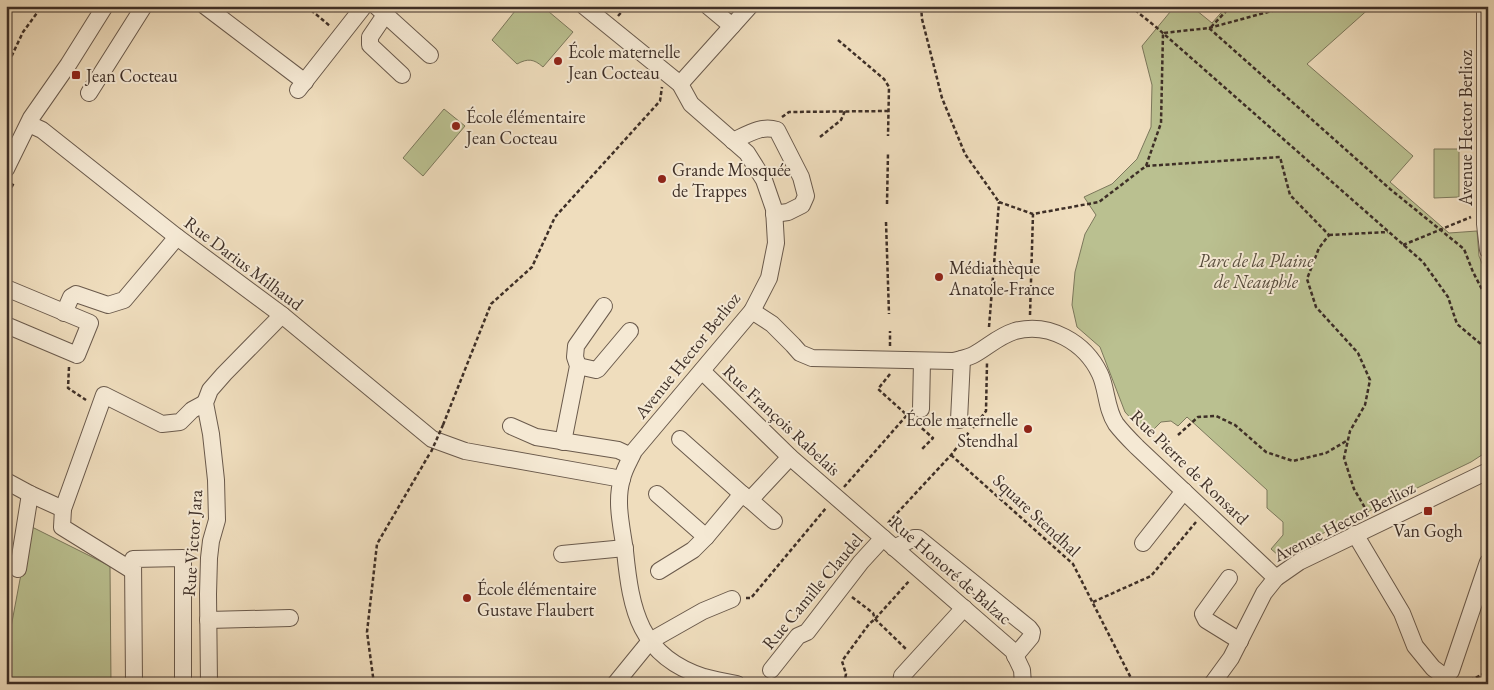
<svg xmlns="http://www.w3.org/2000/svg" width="1494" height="690" font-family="'EB Garamond',serif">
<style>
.green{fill:#bac090;stroke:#7c785c}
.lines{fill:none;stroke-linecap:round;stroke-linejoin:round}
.minor-casing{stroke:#6a5a4c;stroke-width:18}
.path{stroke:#3e2f27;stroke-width:2.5;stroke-dasharray:4 2.5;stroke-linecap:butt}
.minor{stroke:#f5e9d4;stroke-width:16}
.path-bridge{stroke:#3e2f27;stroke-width:2.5;stroke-dasharray:4 2.5;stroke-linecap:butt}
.poi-dot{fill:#8f2418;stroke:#f5e9d4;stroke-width:2}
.labels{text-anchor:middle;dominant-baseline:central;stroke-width:4;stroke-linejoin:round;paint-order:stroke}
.poi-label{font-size:18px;fill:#3e2f27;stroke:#f5e9d4;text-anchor:start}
.street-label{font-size:18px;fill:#3e2f27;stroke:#f5e9d4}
.park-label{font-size:18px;font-style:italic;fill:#574c3c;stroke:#f5e9d4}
</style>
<rect width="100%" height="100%" fill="#efddbd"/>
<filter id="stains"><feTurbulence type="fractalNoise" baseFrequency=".004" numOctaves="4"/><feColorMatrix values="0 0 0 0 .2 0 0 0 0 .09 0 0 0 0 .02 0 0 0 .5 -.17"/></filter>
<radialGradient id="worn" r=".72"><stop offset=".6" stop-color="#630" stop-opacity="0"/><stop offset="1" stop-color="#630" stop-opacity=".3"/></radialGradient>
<g class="green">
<path d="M519 6H542L573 32 543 67C534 59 528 58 517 64L492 40Z"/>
<polygon points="1175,6 1191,6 1212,23 1227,6 1372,6 1307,64 1413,156 1390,182 1449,233 1477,231 1479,256 1488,278 1488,451 1471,462 1278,555 1271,549 1283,535 1283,522 1267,508 1267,490 1187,417 1178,426 1171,421 1161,422 1147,436 1125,412 1100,347 1077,327 1072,305 1075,272 1085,234 1096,215 1084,197 1112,184 1137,159 1151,127 1152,85 1142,46"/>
<polygon points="444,109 465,126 423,176 403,158"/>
<polygon points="1434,149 1459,149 1459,197 1434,198"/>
<polygon points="30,526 110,566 111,684 6,684 6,654"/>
</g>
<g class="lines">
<g class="minor-casing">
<g id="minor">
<polyline points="205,6 305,82"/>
<polyline points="376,6 430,55"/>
<path d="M584 6 680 84 691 104 747 153 764 180 774 209 776 243 769 278 752 311 634 451C630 460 624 469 622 479 615 502 622 528 625 551 631 610 639 656 704 677 715 680 726 682 737 684"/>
<polyline points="708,6 732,26"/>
<polyline points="1485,6 1485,224 1488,250"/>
<polyline points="385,15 370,37 370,45 402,75"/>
<polyline points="680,84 750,6"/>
<polyline points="298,90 364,6"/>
<polyline points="89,93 144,6"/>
<polyline points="29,124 42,130 177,237 282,315 432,439 465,451 622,479"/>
<path d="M733 141C748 134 761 125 777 130L801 177 806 196 802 205 788 212 774 214"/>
<polyline points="6,169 31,118 68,65 105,6"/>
<polyline points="6,288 90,323 77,355 6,325"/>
<path d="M752 311 772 324 793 345 800 353 812 358 953 361C960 359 969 358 975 354 989 346 999 336 1015 331 1049 322 1085 342 1100 374 1107 389 1106 409 1116 424 1122 432 1130 440 1137 447L1276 578"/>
<polyline points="64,313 71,297 76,294 108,305 124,300 177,237"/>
<polyline points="578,366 596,370 598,369 630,331"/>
<polyline points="702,371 790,457 1013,651 1022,670 1023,684"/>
<polyline points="921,409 922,361"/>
<polyline points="959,420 962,359"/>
<polyline points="511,426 536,437 618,450 631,456"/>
<polyline points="680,439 742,494"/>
<polyline points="563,442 578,366 575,357 576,346 604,306"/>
<polyline points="6,481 30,494 63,509"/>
<polyline points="657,494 706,537"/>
<polyline points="750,500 774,521"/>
<polyline points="1355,534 1402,613 1415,646 1433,668 1445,677 1449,684"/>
<polyline points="1143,543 1184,491"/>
<polyline points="894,548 914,538 918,538 1029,628 1032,632 1031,637 1015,656"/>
<polyline points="562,554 625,548"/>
<polyline points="18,569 30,494"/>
<polyline points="133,571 62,527 63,509 104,395 162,424 180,422 192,410 205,403"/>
<polyline points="659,571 693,550 706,537 742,494 750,500 790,457"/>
<polyline points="1229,578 1203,614 1206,620 1240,641"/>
<polyline points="208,620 290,618"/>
<polyline points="771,670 798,636 807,632 861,562 883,538"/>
<polyline points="1445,677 1451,671 1488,562"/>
<polyline points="134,684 133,559 183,558 183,684"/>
<polyline points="209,684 208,594 209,558 211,541 217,520 216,480 211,434 205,403 210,390 224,374 282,315"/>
<polyline points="615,684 650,641 703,611 732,599"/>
<polyline points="901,684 902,676 964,608"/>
<polyline points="1212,684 1231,658 1264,593 1276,578 1299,562 1488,471"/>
</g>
</g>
<g class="path">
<polyline points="306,6 330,26"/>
<polyline points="921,6 922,19 942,98 965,154 999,202"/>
<polyline points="1130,6 1156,27 1423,262 1448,297 1457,324 1488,350"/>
<polyline points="1279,9 1342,6"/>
<polyline points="618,16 627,6"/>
<polyline points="1211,27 1231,6"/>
<polyline points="1209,28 1279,9 1279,6"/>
<polyline points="838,40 884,79 889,87 888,136"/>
<polyline points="6,68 23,32 42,6"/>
<polyline points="782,117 789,112 888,111"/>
<polyline points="820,137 841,120 845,111"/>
<polyline points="1146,166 1280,157 1290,195 1329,235 1319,248 1307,279 1316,307 1358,353 1370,380 1365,405 1350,431 1344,458 1354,489 1368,513"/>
<polyline points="6,199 14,182"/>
<polyline points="999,202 1033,214 1099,202 1146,166 1161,123 1163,33 1209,28 1390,189 1464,249 1473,272 1488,301"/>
<polyline points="887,204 888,153"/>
<polyline points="886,222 889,314"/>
<polyline points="1329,235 1388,232"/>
<polyline points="1403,245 1471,217"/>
<polyline points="1030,315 1033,214"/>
<polyline points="989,327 999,202"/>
<polyline points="890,346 890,331"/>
<polyline points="69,367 68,388 86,400"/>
<polyline points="890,374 878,389 908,416"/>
<polyline points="917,424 933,438 921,450"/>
<polyline points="443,425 491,304 532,267 555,217 660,101 662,87"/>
<polyline points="973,428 986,411 987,363"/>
<polyline points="1178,435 1198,417 1216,416 1235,425 1266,452 1293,461 1326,453 1348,440"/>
<polyline points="951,455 1073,564 1134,684"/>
<polyline points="844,487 907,415"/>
<polyline points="888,523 951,455 969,432"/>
<polyline points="852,597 873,613 875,619 907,650"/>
<polyline points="746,598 751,598 826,508"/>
<polyline points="1093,602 1151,576 1196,522"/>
<polyline points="1464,683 1488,672"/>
<polyline points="374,684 367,632 377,544 430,453"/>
<polyline points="844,684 846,674 842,661 869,624 875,619 910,580"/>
</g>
<use href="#minor" class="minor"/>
<polyline class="path-bridge" points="431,452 443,425"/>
</g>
<g class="poi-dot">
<circle cx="558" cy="61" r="5"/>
<rect x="71" y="70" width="10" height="10" rx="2.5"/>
<circle cx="456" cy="126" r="5"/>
<circle cx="662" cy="179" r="5"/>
<circle cx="939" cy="277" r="5"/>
<circle cx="1028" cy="429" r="5"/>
<rect x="1423" y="506" width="10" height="10" rx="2.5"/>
<circle cx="467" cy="598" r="5"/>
</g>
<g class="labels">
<g class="poi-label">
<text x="568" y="51">École maternelle<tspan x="568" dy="21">Jean Cocteau</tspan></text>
<text x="86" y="75">Jean Cocteau</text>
<text x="466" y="116">École élémentaire<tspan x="466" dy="21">Jean Cocteau</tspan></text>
<text x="672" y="169">Grande Mosquée<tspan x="672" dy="21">de Trappes</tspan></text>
<text x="949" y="267">Médiathèque<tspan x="949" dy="21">Anatole-France</tspan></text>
<text x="1018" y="419" text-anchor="end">École maternelle<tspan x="1018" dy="21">Stendhal</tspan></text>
<text x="1428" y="530" text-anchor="middle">Van Gogh</text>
<text x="477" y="588">École élémentaire<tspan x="477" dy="21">Gustave Flaubert</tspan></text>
</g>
<g class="street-label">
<text transform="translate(1465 128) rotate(-90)">Avenue Hector Berlioz</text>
<text transform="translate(244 263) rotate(37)">Rue Darius Milhaud</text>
<text transform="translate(687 355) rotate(-51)">Avenue Hector Berlioz</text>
<text transform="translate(782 420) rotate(43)">Rue François Rabelais</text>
<text transform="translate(1190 467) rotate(44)">Rue Pierre de Ronsard</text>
<text transform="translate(1037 515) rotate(43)">Square Stendhal</text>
<text transform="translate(1344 521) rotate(-27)">Avenue Hector Berlioz</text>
<text transform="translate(192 543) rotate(-86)">Rue Victor Jara</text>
<text transform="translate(951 570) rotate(41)">Rue Honoré de Balzac</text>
<text transform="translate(812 591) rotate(-50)">Rue Camille Claudel</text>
</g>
<g class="park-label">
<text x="1256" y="260">Parc de la Plaine<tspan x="1256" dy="21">de Neauphle</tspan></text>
</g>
</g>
<rect width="1494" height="690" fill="none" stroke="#efddbd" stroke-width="25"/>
<rect x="8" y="8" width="1479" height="675" fill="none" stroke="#3e2f27" stroke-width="2.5"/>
<rect x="12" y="12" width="1469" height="665" fill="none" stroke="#3e2f27"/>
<rect width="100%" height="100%" filter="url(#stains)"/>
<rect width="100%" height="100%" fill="url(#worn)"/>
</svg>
